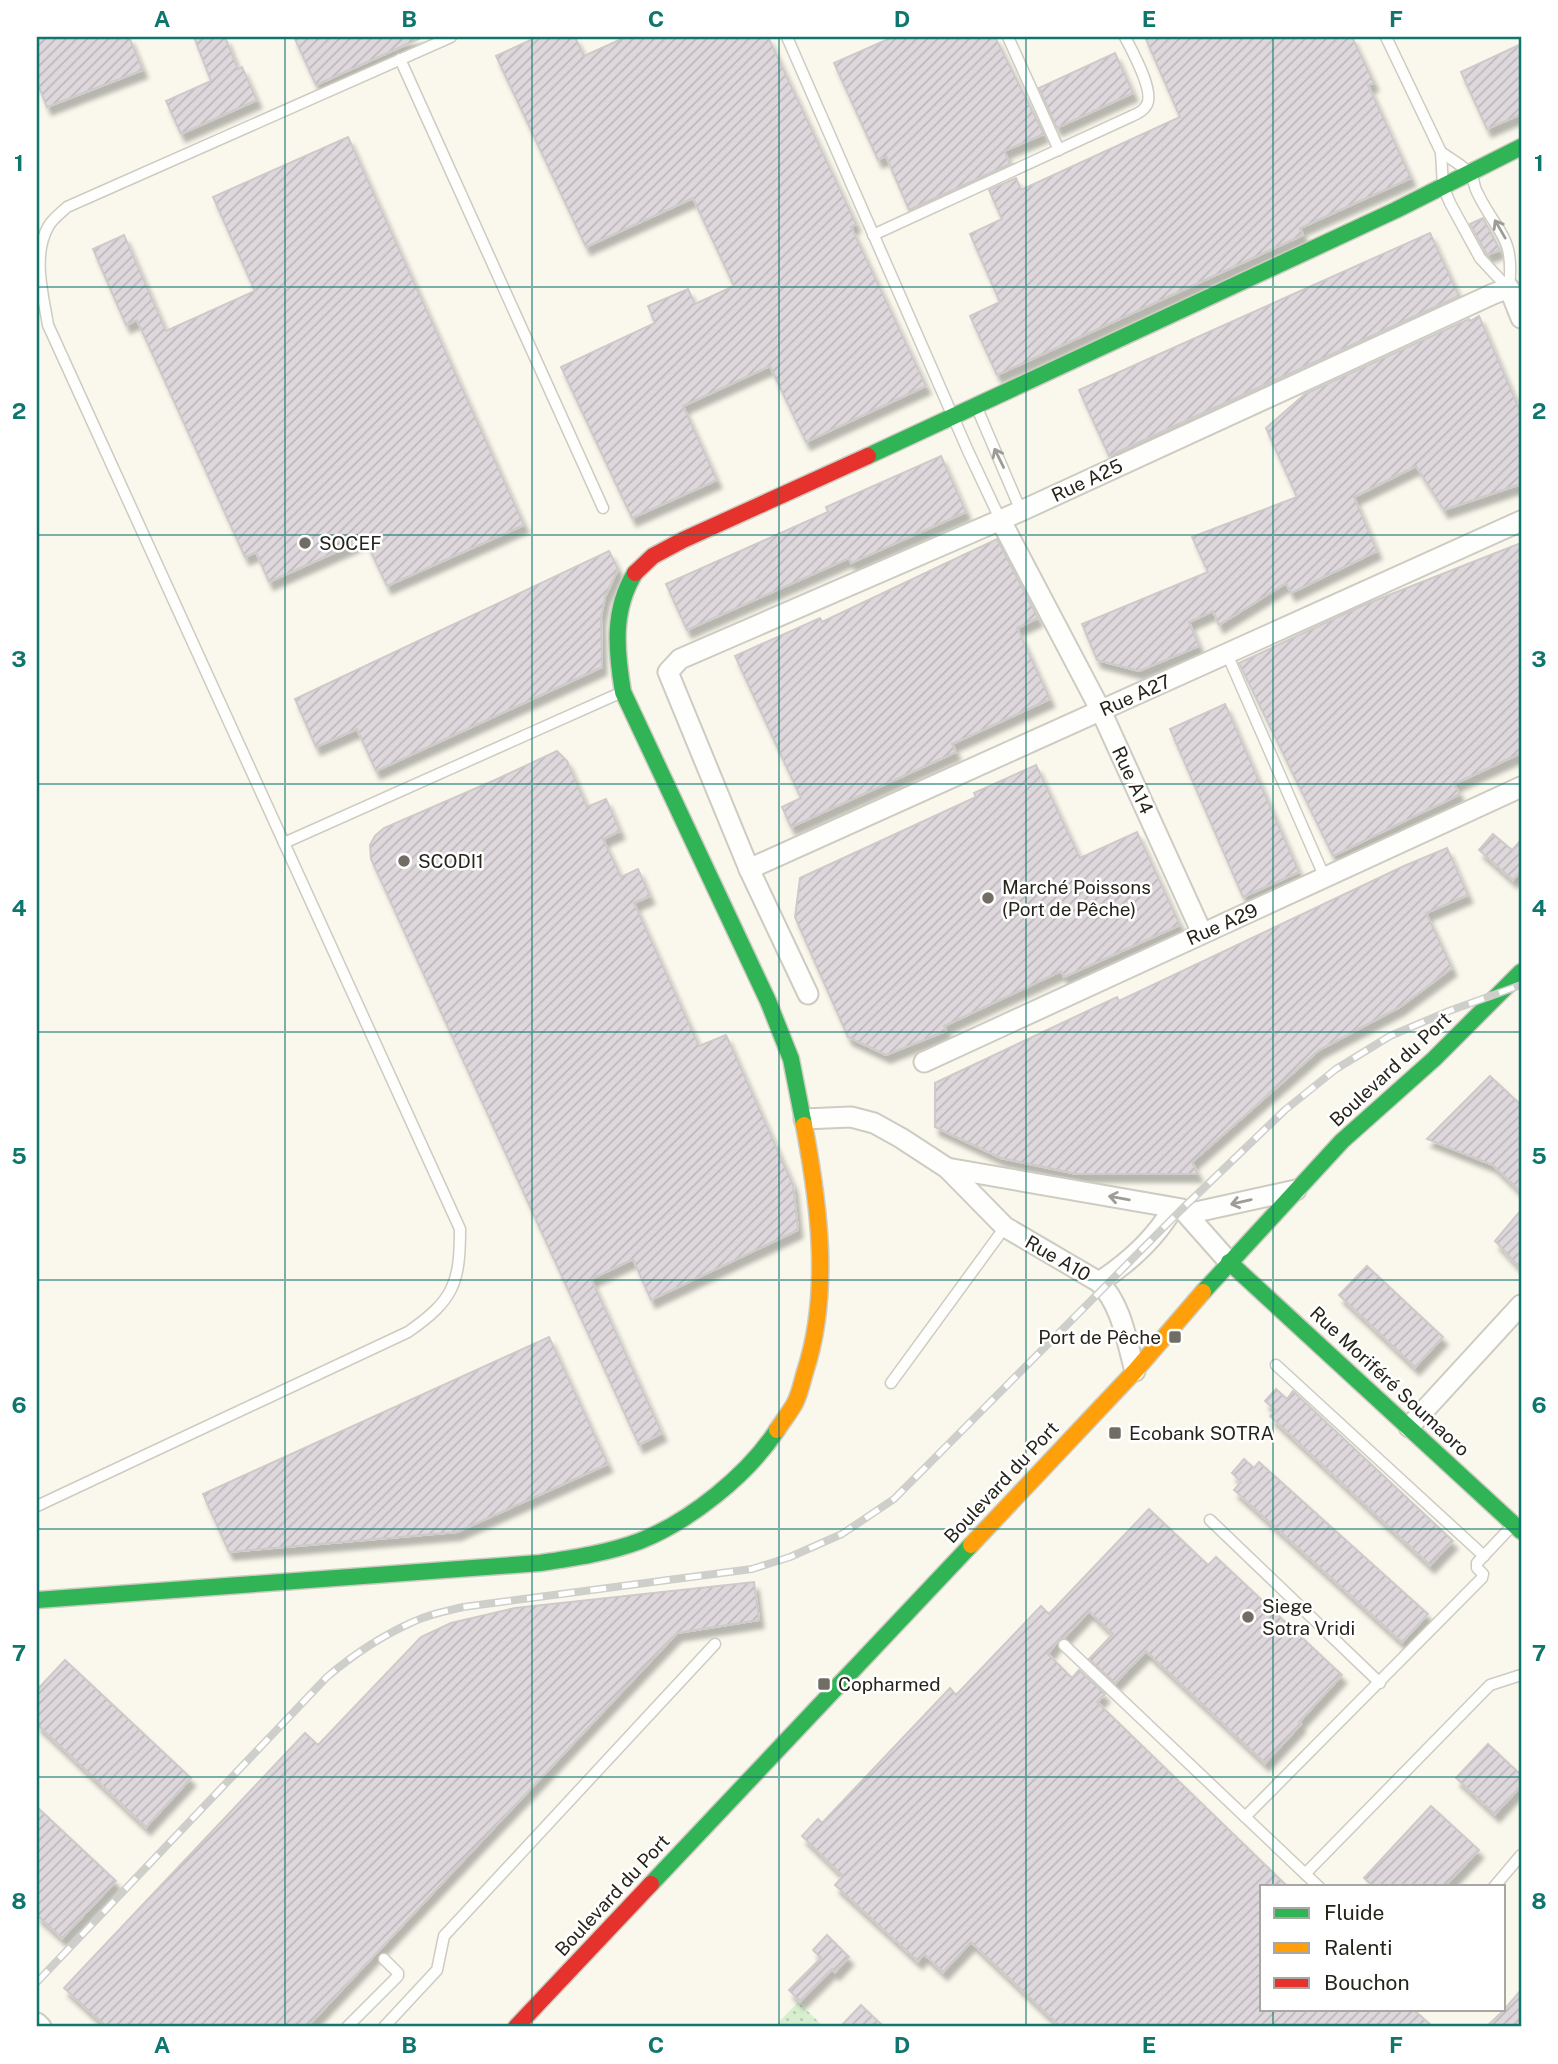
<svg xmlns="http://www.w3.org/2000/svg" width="1558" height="2064" font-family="'Public Sans',sans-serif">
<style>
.grass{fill:url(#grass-dots)}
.building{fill:url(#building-hatch);stroke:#cdcac9;stroke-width:2;filter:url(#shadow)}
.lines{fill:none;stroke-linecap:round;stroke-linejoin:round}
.lane-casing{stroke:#cdcbc2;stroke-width:13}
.street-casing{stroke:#cdcbc2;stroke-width:23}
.fast-casing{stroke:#cdcbc2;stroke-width:19}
.slow-casing{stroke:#cdcbc2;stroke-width:19}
.jam-casing{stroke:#cdcbc2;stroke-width:19}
.lane{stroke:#fefefc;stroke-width:10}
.street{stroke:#fefefc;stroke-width:19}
.fast{stroke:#30b455;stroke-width:16}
.slow{stroke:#ff9f0a;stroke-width:16}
.jam{stroke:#e5322d;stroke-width:16}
.rail-casing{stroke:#cececa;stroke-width:8}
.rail{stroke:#fff;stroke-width:5;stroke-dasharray:16;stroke-linecap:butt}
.oneway{stroke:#9d9c97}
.grid{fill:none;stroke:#0f766e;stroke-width:2;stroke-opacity:0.55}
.poi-dot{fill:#706e64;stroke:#fff;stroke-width:2.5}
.labels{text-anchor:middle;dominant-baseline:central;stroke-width:5;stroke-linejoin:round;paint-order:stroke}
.street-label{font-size:19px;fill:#26241b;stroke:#fff}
.poi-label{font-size:19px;fill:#26241b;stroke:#fff;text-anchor:start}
.neatline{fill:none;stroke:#0f766e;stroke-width:2.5}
.grid-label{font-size:23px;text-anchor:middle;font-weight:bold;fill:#0f766e}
</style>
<defs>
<pattern id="grass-dots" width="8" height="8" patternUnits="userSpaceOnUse" patternTransform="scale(1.75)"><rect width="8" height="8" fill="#d8efcf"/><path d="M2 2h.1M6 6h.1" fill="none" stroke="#b9cdb1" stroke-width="1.8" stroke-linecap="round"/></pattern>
<pattern id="building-hatch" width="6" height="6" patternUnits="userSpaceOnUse" patternTransform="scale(1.75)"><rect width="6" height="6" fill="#ded7dc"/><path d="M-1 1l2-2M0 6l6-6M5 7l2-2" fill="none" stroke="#beb8bc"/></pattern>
<filter id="shadow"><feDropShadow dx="4.5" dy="8" stdDeviation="2" flood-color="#0004"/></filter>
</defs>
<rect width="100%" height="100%" fill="#faf8ed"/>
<polygon class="grass" points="798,2002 824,2027 774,2027"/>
<g class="building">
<polygon points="37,37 129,37 143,70 47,107 37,82"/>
<polygon points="194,37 225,37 238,69 242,67 257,100 181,134 166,101 211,81"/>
<polygon points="294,37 423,37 316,85"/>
<polygon points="537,37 575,37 584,56 626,37 768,37 856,224 851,227 926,386 806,442 770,366 683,406 717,480 632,518 561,367 655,323 648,306 688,289 695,304 734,286 693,198 586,247 496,56"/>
<polygon points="893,37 995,37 1044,134 1004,151 1010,164 909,210 886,156 878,160 834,63"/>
<polygon points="1145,37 1352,37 1374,83 1368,85 1411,178 1300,228 1303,235 997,375 970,316 1000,302 970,234 1002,219 989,190 1016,178 1021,190 1180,117"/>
<polygon points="1521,44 1521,114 1487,129 1461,72"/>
<polygon points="1115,53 1133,93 1057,128 1039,88"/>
<polygon points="348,137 524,525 387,586 365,539 269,582 256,552 245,557 137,320 126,325 93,249 124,235 166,331 255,291 213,197"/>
<polygon points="1483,218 1500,250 1487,255 1470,224"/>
<polygon points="1430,233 1459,296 1109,456 1079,390"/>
<polygon points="1479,316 1521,413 1521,484 1444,510 1416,466 1354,497 1377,551 1291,593 1286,583 1219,625 1213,611 1189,622 1199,646 1139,671 1097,660 1082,624 1208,572 1192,537 1297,497 1266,428 1305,394 1469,319 1470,321"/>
<polygon points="941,456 966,512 851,563 849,558 687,630 666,584 828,512 826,507"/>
<polygon points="997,539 1038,618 1017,628 1050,699 952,744 956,752 791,827 782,807 801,798 735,656 820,618 822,622"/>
<polygon points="1521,543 1521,753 1454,784 1460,794 1430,809 1428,807 1429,809 1333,856 1239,663 1366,604"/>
<polygon points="609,551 618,569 605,597 601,617 602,667 376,771 357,729 316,747 295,699"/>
<polygon points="1225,704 1299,872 1243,897 1170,729"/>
<polygon points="557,751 567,761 587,807 606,799 620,831 603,839 621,877 638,869 650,896 634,903 699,1046 726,1035 793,1185 798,1230 651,1300 633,1259 591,1279 662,1433 639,1445 371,859 370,845 375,836 384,828 495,780"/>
<polygon points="1036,765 1080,858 1137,832 1180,925 1064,977 1061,971 944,1026 946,1031 886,1055 848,1037 795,917 800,878 976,797 974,793"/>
<polygon points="1493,834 1512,850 1521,840 1521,870 1513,880 1479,850"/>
<polygon points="1447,848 1468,895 1426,913 1452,968 1400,1007 1319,1050 1192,1162 1198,1174 1077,1174 1001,1158 935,1127 935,1083 1117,997 1119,1001 1404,866"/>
<polygon points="1490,1076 1521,1105 1521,1192 1493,1165 1427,1139"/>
<polygon points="1521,1210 1521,1269 1495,1241"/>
<polygon points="1367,1266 1443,1337 1415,1367 1339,1295"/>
<polygon points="549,1337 608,1464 457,1532 229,1552 203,1494"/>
<polygon points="1276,1389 1287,1399 1293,1391 1453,1541 1430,1565 1270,1416 1276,1411 1265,1401"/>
<polygon points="1244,1459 1254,1468 1259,1462 1428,1614 1402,1642 1234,1490 1241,1482 1232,1473"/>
<polygon points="1149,1509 1208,1565 1216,1557 1342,1675 1299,1722 1301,1724 1265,1763 1146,1651 1115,1683 1089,1659 1113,1634 1089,1611 1064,1638 1059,1639 1048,1654 1072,1678 1079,1670 1105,1694 1097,1702 1288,1887 1262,1887 1262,2010 1414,2010 1433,2027 1061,2027 971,1942 943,1972 924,1954 918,1961 835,1885 843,1876 802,1836 818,1819 822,1823 950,1688 956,1695 1041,1606 1049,1614"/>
<polygon points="754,1582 759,1620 677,1633 307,2027 107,2027 64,1988 305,1733 318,1745 421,1637 451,1623 515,1608"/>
<polygon points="65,1660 191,1778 146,1827 37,1724 37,1690"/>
<polygon points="1488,1744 1521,1775 1521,1786 1495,1814 1456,1778"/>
<polygon points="1431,1806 1479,1850 1444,1887 1374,1887 1364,1878"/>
<polygon points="37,1807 116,1881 62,1938 37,1915"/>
<polygon points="827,1935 849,1957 835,1972 832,1969 800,2001 789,1990 821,1958 813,1950"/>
<polygon points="1521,1990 1521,2027 1486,2027 1504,2010"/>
<polygon points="861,2005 884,2027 840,2027"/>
</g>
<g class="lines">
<g class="lane-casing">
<g id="lane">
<polyline points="787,37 968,451 1000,519"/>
<polyline points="1008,37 1059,150"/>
<polyline points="1386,37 1441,152 1443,186 1450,203 1480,258 1508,288"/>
<polyline points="400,59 603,508"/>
<path d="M1441 152C1450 159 1466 167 1472 176 1474 180 1474 187 1477 192 1497 234 1515 234 1509 288"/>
<path d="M873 235 1132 116C1137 114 1143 111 1146 106 1156 93 1132 51 1125 37"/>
<polyline points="977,408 1021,511"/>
<polyline points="1227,654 1325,878"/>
<polyline points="284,843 620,693"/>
<polyline points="1276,1365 1484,1556"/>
<polyline points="891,1383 1005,1227"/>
<path d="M37 1506 408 1332C454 1300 460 1283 460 1229L48 325C43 294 32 256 48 227 52 219 61 213 67 207L451 37"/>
<polyline points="1210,1520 1380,1683"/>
<polyline points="1064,1645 1319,1887"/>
<polyline points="1245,1817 1482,1578 1483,1574 1477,1568 1477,1563 1512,1526"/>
<polyline points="1305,1874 1490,1685 1521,1675"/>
<polyline points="1494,1887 1521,1855"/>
<polyline points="347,2027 398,1976 398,1973 384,1959"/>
<polyline points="384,2027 437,1970 444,1936 715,1644"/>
</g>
</g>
<g class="street-casing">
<g id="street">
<polyline points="1000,519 1101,711 1202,933"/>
<polyline points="749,869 1521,521"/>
<polyline points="808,994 749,869 668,672 680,659 1021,511 1493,294 1509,288 1521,318"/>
<polyline points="924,1062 1521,787"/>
<path d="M804 1119 851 1117 874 1123 901 1138 947 1168 1005 1227 1099 1282C1122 1306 1126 1339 1135 1371"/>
<polyline points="947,1168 1182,1209 1229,1262"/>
<polyline points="1187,1214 1296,1190"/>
<path d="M1099 1282C1128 1263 1155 1239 1173 1208"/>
<polyline points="1409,1427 1521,1305"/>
<polyline points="37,2023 41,2027"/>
</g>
</g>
<g class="fast-casing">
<g id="fast">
<polyline points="868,456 1396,210 1521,147"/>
<path d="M635 573C612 610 616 650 623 692L768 1001 791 1059 804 1125"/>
<polyline points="1229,1262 1521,1531"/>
<polyline points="1203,1292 1342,1141 1434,1059 1521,972"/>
<path d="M37 1600 540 1563C574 1558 608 1553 640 1541 690 1521 748 1475 777 1430"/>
<polyline points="651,1884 971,1545"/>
</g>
</g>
<g class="slow-casing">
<g id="slow">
<path d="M777 1430C783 1421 790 1412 795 1403 800 1393 802 1382 805 1372 831 1293 819 1204 804 1125"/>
<polyline points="971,1545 1135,1371 1203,1292"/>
</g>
</g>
<g class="jam-casing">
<g id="jam">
<polyline points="635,573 653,556 683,540 868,456"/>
<polyline points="516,2027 651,1884"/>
</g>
</g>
<use href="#lane" class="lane"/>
<use href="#street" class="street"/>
<use href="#fast" class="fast"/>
<use href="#slow" class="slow"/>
<use href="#jam" class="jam"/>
<g class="rail-casing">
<path id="rail" d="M37 1982 327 1677C354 1654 383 1635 415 1621 430 1614 447 1611 463 1607L752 1569 790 1557 842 1534 894 1499 1182 1209 1285 1110 1336 1069 1390 1036 1449 1011 1521 985"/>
</g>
<use href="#rail" class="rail"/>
</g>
<defs><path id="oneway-shaft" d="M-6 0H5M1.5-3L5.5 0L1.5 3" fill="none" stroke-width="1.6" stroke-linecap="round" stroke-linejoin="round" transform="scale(1.75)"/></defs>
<g class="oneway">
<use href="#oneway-shaft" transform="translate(1500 229) rotate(-120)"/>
<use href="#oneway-shaft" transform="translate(999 458) rotate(-116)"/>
<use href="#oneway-shaft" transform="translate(1119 1198) rotate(-170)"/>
<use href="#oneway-shaft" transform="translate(1241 1202) rotate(167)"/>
</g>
<path class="grid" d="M285 37V2027M532 37V2027M779 37V2027M1026 37V2027M1273 37V1887M37 287H1521M37 535H1521M37 784H1521M37 1032H1521M37 1280H1521M37 1529H1521M37 1777H1521M1273 2010V2027"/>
<g class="poi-dot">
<circle cx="305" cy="543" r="7"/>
<circle cx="404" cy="861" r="7"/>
<circle cx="988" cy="898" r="7"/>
<rect x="1168" y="1330" width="14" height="14" rx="3.5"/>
<rect x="1108" y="1426" width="14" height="14" rx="3.5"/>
<circle cx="1248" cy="1617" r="7"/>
<rect x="817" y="1677" width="14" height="14" rx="3.5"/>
</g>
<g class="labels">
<g class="street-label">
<text transform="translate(1087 480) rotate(-25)">Rue A25</text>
<text transform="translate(1135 695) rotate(-24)">Rue A27</text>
<text transform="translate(1133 780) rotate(65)">Rue A14</text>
<text transform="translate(1222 924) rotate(-24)">Rue A29</text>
<text transform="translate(1390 1069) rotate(-43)">Boulevard du Port</text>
<text transform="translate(1058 1258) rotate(30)">Rue A10</text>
<text transform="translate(1390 1381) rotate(43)">Rue Moriféré Soumaoro</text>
<text transform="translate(1001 1482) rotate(-47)">Boulevard du Port</text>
<text transform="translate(612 1895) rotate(-47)">Boulevard du Port</text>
</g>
<g class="poi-label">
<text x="319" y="543">SOCEF</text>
<text x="418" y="861">SCODI1</text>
<text x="1002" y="887">Marché Poissons<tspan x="1002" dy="22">(Port de Pêche)</tspan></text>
<text x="1161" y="1337" text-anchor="end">Port de Pêche</text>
<text x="1129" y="1433">Ecobank SOTRA</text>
<text x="1262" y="1606">Siege<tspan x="1262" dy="22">Sotra Vridi</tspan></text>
<text x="838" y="1684">Copharmed</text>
</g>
</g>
<rect width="1558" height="2064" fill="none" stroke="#ffffff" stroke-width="77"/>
<rect x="1260" y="1885" width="245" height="126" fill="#ffffff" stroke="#a8a7a4" stroke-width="2"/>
<rect x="1274" y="1908" width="35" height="10" fill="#30b455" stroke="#a8a7a4" stroke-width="2"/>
<text x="1324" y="1920" font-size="21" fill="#26241b">Fluide</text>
<rect x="1274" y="1943" width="35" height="10" fill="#ff9f0a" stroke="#a8a7a4" stroke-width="2"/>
<text x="1324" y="1955" font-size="21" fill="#26241b">Ralenti</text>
<rect x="1274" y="1978" width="35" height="10" fill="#e5322d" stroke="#a8a7a4" stroke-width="2"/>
<text x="1324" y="1990" font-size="21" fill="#26241b">Bouchon</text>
<rect x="38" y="38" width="1482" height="1987" class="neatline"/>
<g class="grid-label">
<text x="162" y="27">A</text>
<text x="409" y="27">B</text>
<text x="656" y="27">C</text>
<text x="902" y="27">D</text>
<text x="1149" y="27">E</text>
<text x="1396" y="27">F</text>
<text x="19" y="171">1</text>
<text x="1539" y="171">1</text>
<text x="19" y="419">2</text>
<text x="1539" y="419">2</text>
<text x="19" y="667">3</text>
<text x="1539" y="667">3</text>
<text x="19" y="916">4</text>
<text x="1539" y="916">4</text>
<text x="19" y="1164">5</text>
<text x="1539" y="1164">5</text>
<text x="19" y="1413">6</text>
<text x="1539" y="1413">6</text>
<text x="19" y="1661">7</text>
<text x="1539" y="1661">7</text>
<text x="19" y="1909">8</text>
<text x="1539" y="1909">8</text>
<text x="162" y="2053">A</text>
<text x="409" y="2053">B</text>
<text x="656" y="2053">C</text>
<text x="902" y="2053">D</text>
<text x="1149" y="2053">E</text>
<text x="1396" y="2053">F</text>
</g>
</svg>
